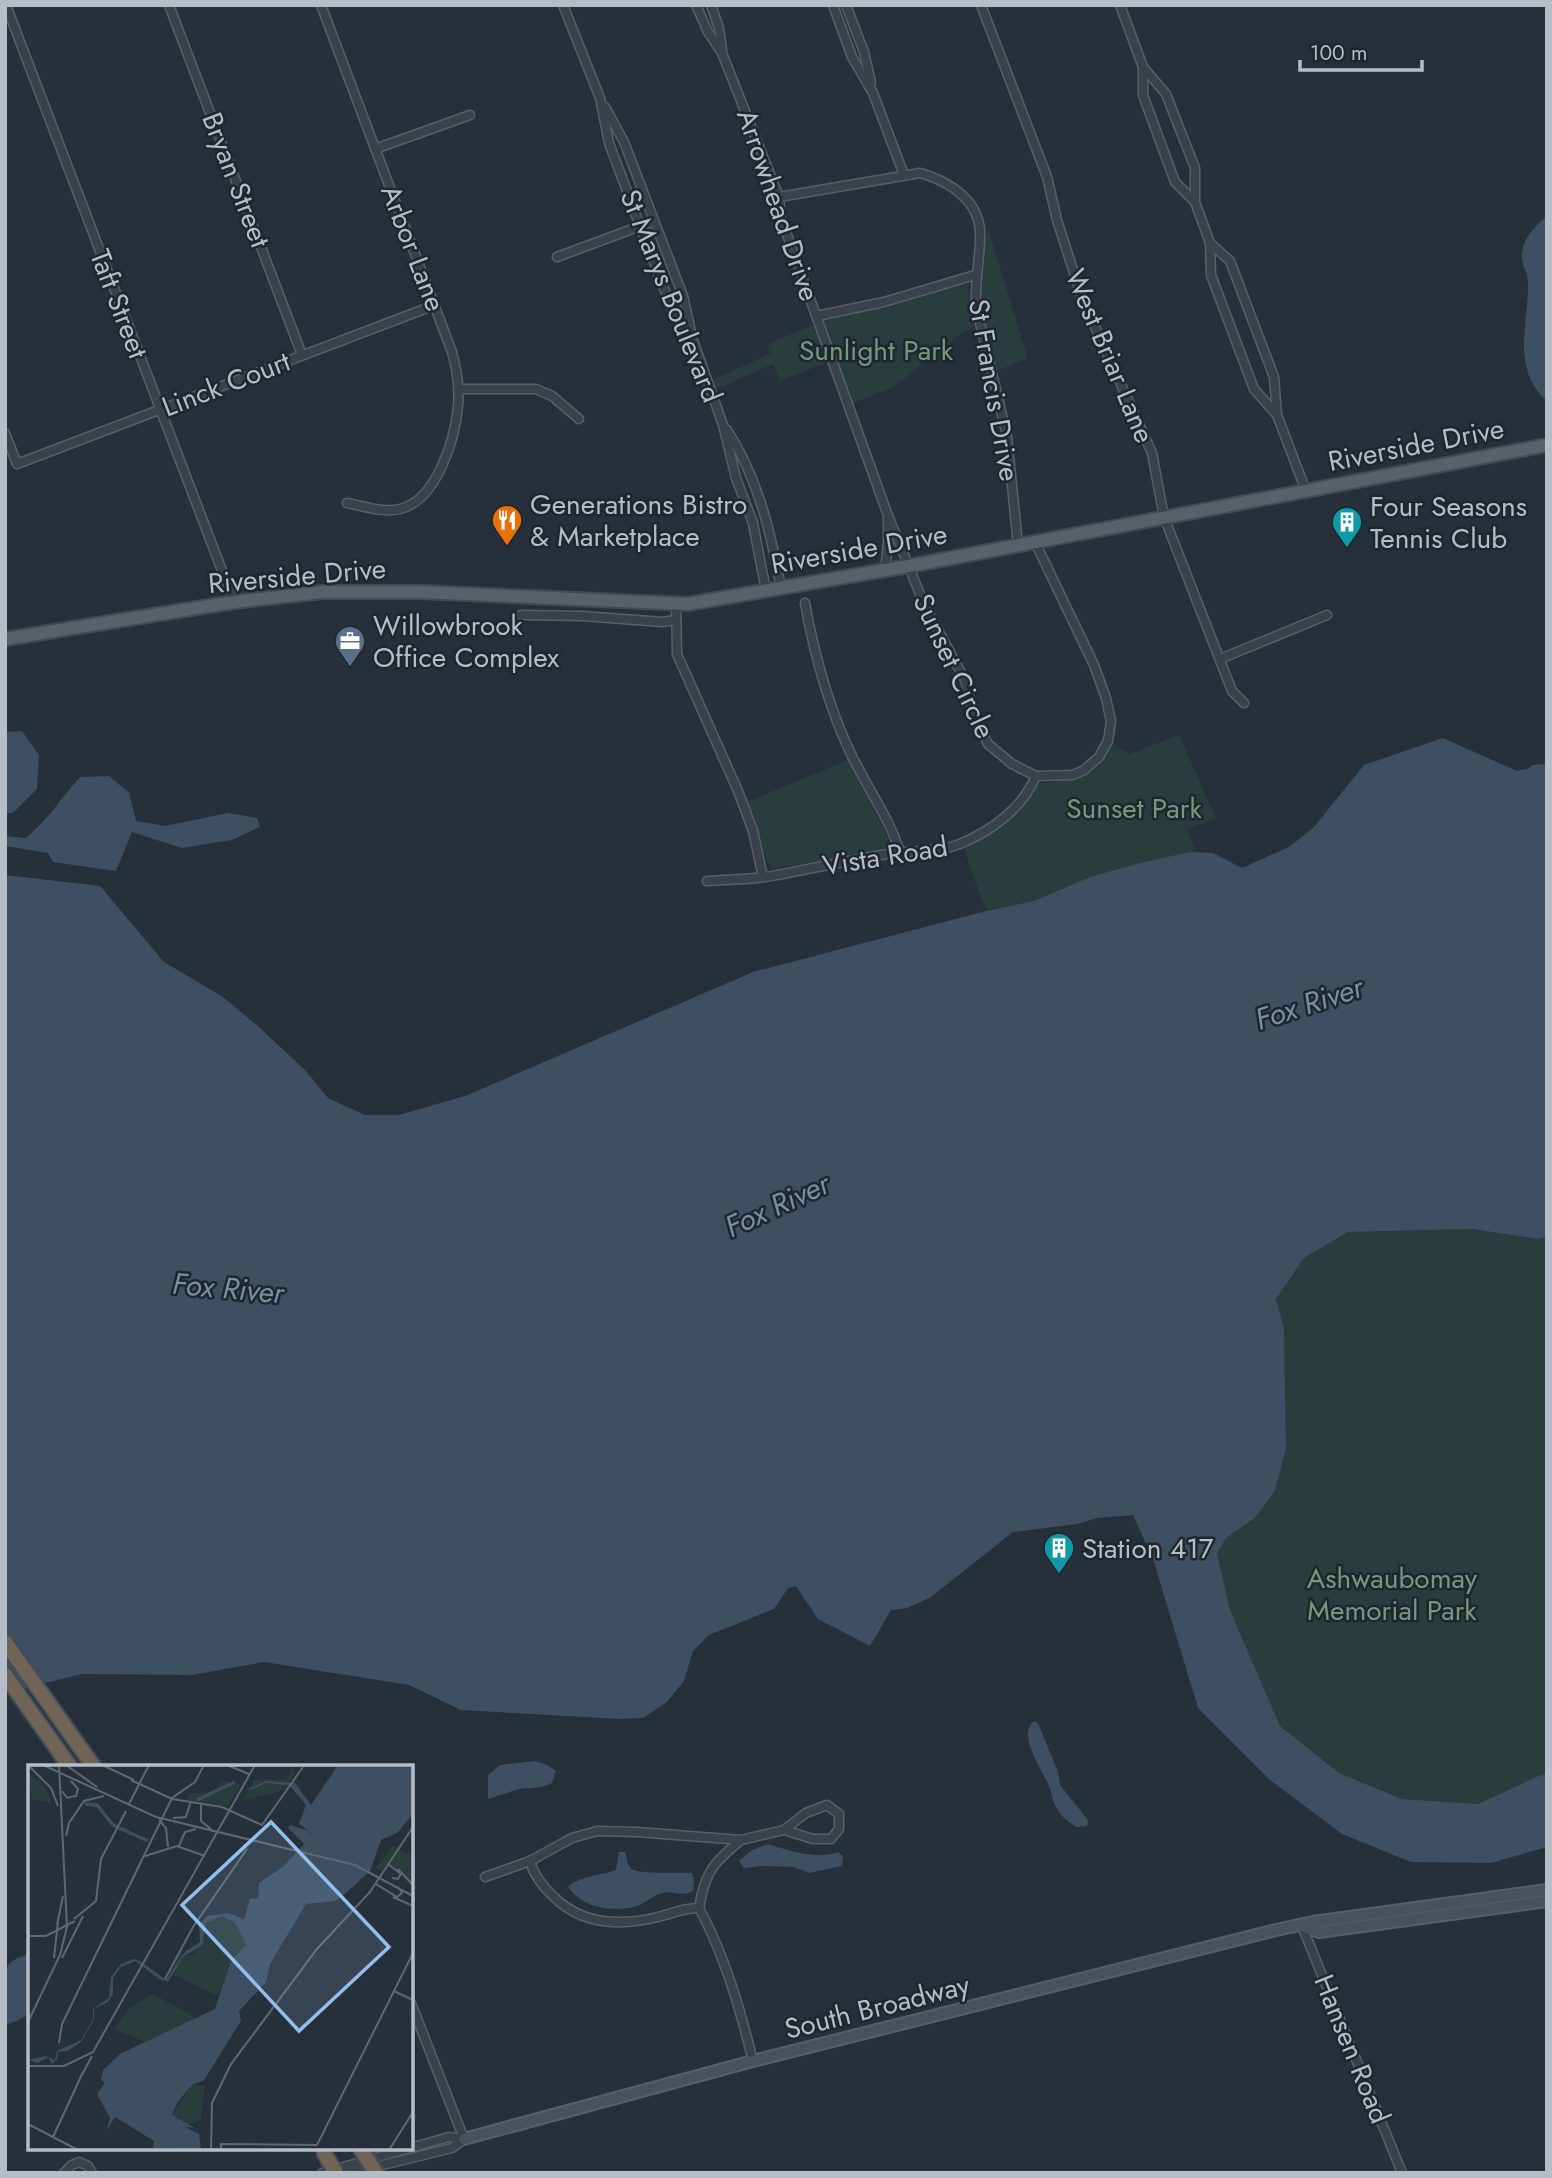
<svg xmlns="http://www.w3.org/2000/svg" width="1552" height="2178" font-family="Jost,sans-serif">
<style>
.green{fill:#283d3c}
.water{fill:#3d4f61}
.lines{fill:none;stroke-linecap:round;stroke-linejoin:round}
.street-casing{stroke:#576068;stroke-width:11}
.secondary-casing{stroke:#576068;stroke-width:14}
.primary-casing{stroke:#424b53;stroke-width:16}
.highway-casing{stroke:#444d55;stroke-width:18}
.street{stroke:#39424a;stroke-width:8}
.secondary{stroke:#48525d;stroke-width:10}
.primary{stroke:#57616a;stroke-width:12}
.highway{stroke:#706457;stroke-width:14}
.highway-bridge-casing{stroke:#444d55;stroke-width:18;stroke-linecap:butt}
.highway-bridge{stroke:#706457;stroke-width:14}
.labels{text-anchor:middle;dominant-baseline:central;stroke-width:5;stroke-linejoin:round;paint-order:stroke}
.street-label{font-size:28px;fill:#b5bdc6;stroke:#1e272f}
.park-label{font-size:28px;fill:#75997a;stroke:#1e272f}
.poi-label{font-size:28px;fill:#b5bdc6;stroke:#1e272f;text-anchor:start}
.water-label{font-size:30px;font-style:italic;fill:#7890a6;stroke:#1e272f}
.inset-river{fill:none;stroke:#3d4f61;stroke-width:3.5}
.inset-road{fill:none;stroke:#5f6872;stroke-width:2}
.view{fill:#93beed;fill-opacity:0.15;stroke:#93beed;stroke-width:3.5}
.inset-edge{fill:none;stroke:#b5bdc6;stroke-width:3.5}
</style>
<rect width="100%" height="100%" fill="#26303a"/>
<g class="green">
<path d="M988 229 1028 358 997 371C980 322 973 279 988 229Z"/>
<polygon points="968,282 975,326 957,336 943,350 927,358 912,373 891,388 851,404 821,319 882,309"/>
<polygon points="814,325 828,362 780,381 773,364 716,389 712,380 770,354 767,344"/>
<path d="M1179 735 1216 818 1187 829 1196 853 1090 877 1034 901 986 911 963 847C991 832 1025 814 1037 784 1078 778 1090 781 1112 743L1129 754Z"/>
<polygon points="848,760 885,831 890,845 887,848 818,863 772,867 767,862 747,802"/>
<polygon points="1472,1229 1538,1239 1547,1237 1547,1772 1478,1804 1402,1799 1339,1773 1280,1726 1230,1610 1216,1554 1226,1538 1255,1518 1275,1491 1286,1448 1284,1327 1276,1299 1304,1258 1348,1232"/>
</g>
<g class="water">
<path d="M1547 216V401C1510 368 1529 324 1528 283 1528 274 1522 265 1522 257 1521 240 1535 226 1547 216Z"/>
<polygon points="22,731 39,755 37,789 13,813 5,813 5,732"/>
<polygon points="1443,738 1517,771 1530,768 1532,765 1547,764 1547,1237 1538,1239 1472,1229 1348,1232 1304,1258 1276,1299 1284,1327 1286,1448 1275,1491 1255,1518 1226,1538 1217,1554 1230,1610 1280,1726 1339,1773 1402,1799 1478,1804 1547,1772 1547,1847 1491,1863 1411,1862 1342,1834 1270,1780 1198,1708 1153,1559 1133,1515 1097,1518 1077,1524 1013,1532 931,1597 907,1608 891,1610 870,1646 818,1619 796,1586 788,1588 774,1609 709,1635 693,1651 684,1681 667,1702 643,1718 621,1719 461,1710 409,1685 264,1662 192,1675 82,1674 5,1693 5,875 100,886 164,962 223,997 260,1028 305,1070 328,1098 365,1115 399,1115 465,1096 753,972 986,911 1034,901 1090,877 1140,863 1190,852 1213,853 1242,868 1289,847 1314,827 1364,765"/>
<path d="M109 776 129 793 136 821 165 826 228 813 257 818 260 827 232 840 182 848 132 832 116 871 53 862 48 853 5 846V836L26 838C47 821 62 797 80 777Z"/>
<path d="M1034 1721 1038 1723 1058 1772 1060 1785 1088 1820 1087 1826 1076 1827C1068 1821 1060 1816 1056 1807 1052 1801 1052 1793 1049 1786 1043 1770 1016 1735 1034 1721Z"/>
<polygon points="535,1761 547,1765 556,1771 552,1783 542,1787 519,1789 488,1799 488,1775 500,1765"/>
<path d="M768 1844C791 1851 815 1860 838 1852L843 1856 842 1866 809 1873 794 1867 761 1866 744 1868 739 1861 752 1850Z"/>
<path d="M619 1852H625C627 1857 627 1865 631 1868 636 1875 680 1872 692 1873L694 1880 693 1891C682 1897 674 1891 662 1893 653 1895 646 1903 637 1906 615 1913 580 1908 568 1886 583 1875 600 1876 616 1870Z"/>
<path d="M30 1954V2013L17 2021 5 2025V1972C9 1960 18 1957 30 1954Z"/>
</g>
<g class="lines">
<g class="street-casing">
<g id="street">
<polyline points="6,5 234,602"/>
<polyline points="169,5 302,355"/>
<path d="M321 5 452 352C457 370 460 387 458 406 455 439 437 500 400 509 383 513 364 506 347 503"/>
<polyline points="563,5 600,98 609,143 640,226 672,309 694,343 723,425 736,478 753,523 766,591"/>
<polyline points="696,5 708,32 722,53 779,197 781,218 887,513 924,604 965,680 975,719 988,744 1012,764 1036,776 1073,775 1084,770 1099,757 1108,741 1111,721 1106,698 1094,665 1035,542"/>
<polyline points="711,5 719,28 722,50"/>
<polyline points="833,5 852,57 873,93 904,175"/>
<polyline points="846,5 864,52 871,83"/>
<polyline points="981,5 1047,177 1057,220 1082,298 1152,453 1164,517 1232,691 1244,703"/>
<polyline points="1120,5 1143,67 1143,95 1175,182 1195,202 1210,243 1211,275 1254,389 1277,415 1306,491"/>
<polyline points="1143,67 1166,94 1195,168 1195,202"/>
<polyline points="605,107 624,142 683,296 692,336"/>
<polyline points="375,149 470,115"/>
<path d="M779 197 920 173C952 182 983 203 980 240 979 263 975 283 976 306L1007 436 1018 545"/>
<polyline points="1210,243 1230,261 1274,377 1277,415"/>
<polyline points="557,257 654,221"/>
<polyline points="817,316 884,302 975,275"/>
<polyline points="458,389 536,389 552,396 579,419"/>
<path d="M727 430C758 478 771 533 781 588"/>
<polyline points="5,433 17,464 435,305"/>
<polyline points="885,571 888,543 888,519"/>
<polyline points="676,603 677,654 738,791 753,831 763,877"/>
<path d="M805 603C814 653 828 705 850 752 865 784 890 819 900 852"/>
<polyline points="521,615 583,616 662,622 676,620"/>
<polyline points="1220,659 1327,615"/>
<path d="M707 881C730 879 754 880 777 875 814 868 851 860 888 854 912 850 939 853 962 843 993 830 1023 807 1036 776"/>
<path d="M597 1831 637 1832 741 1840C713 1863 705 1872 699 1908 685 1908 675 1912 662 1916 624 1926 583 1926 554 1897 543 1887 534 1876 530 1861L572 1838Z"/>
<polyline points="741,1840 784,1830 806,1813 827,1805 839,1814 839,1829 831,1839 813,1839 784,1830"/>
<polyline points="485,1877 530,1861"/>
<path d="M699 1908C725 1956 740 2009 753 2061"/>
<polyline points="1302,1926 1402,2173"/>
<polyline points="411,2003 464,2139"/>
<polyline points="64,2173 72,2165 79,2162 88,2166 92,2173"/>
<polyline points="322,2173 449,2137 464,2139"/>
<polyline points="350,2173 452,2148 464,2139"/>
</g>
</g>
<g class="secondary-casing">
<g id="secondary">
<polyline points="1302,1926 1319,1932 1547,1901"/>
<polyline points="464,2139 753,2061 1276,1930 1313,1922 1547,1890"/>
</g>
</g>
<g class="primary-casing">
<polyline id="primary" points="5,639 234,602 322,592 421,592 687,604 909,566 1547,445"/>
</g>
<g class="highway-casing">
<g id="highway">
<polyline points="5,1642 94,1767"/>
<polyline points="5,1675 70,1767"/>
</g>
</g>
<use href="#street" class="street"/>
<use href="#secondary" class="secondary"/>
<use href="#primary" class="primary"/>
<use href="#highway" class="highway"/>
<g class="highway-bridge-casing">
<g id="highway-bridge">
<polyline points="360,2148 376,2173"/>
<polyline points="323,2151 336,2173"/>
</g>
</g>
<use href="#highway-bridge" class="highway-bridge"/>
</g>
<defs>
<g id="restaurant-pin" transform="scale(1.575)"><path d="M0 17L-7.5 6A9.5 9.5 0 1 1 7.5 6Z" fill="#e8710a" stroke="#1e272f"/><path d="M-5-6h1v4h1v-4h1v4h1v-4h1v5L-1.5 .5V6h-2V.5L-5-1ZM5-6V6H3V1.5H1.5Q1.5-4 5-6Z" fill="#fff"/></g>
<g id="building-pin" transform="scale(1.575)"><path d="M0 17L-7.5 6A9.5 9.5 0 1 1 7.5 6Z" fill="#0f9aa8" stroke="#1e272f"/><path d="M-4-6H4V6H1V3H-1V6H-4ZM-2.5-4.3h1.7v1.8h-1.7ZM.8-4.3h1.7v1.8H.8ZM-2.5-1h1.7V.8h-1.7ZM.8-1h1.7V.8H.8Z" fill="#fff"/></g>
<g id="office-pin" transform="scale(1.575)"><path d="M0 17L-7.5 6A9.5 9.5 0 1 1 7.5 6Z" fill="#5c6f8a" stroke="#1e272f"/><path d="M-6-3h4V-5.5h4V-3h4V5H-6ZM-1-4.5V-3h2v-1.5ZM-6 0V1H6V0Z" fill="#fff"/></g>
</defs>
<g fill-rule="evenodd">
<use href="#restaurant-pin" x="507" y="520"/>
<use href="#building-pin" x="1347" y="522"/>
<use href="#office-pin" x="350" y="641"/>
<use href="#building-pin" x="1059" y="1548"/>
</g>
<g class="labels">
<g class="street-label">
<text transform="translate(236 180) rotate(69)">Bryan Street</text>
<text transform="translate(778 205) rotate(71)">Arrowhead Drive</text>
<text transform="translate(413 248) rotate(69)">Arbor Lane</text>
<text transform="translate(671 296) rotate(68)">St Marys Boulevard</text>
<text transform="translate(119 304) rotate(69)">Taft Street</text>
<text transform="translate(1110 356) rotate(67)">West Briar Lane</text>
<text transform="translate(226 384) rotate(-21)">Linck Court</text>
<text transform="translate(994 390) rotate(80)">St Francis Drive</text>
<text transform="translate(1416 445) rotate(-11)">Riverside Drive</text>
<text transform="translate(859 549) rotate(-10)">Riverside Drive</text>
<text transform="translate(297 576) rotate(-5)">Riverside Drive</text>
<text transform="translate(954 666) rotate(65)">Sunset Circle</text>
<text transform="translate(885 856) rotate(-9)">Vista Road</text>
<text transform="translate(877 2007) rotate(-14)">South Broadway</text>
<text transform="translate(1352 2049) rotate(68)">Hansen Road</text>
</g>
<g class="park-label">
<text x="876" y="350">Sunlight Park</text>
<text x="1134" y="808">Sunset Park</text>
<text x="1392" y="1578">Ashwaubomay<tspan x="1392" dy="32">Memorial Park</tspan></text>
</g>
<g class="poi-label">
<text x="530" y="504">Generations Bistro<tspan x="530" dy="32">&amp; Marketplace</tspan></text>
<text x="1370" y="506">Four Seasons<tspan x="1370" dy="32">Tennis Club</tspan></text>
<text x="373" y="625">Willowbrook<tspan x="373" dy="32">Office Complex</tspan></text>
<text x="1082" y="1548">Station 417</text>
</g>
<g class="water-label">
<text transform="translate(1309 1003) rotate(-18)">Fox River</text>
<text transform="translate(777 1205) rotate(-25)">Fox River</text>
<text transform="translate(228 1288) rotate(5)">Fox River</text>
</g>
</g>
<g transform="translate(28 1765)">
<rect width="385" height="385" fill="#26303a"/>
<path d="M263 3 268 8 252 26 214 36 226 15 259 14ZM0 8 15 18 24 38 4 34ZM196 16 213 19 200 41 159 35 160 29 183 27ZM365 81 385 91V119L362 98 354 106 347 103ZM194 151 207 158 218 180 203 196 193 232 141 208 153 186 157 191 164 190 177 175 178 158ZM125 229 160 248 170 255 117 277 86 264 101 243ZM164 320 177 321 173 355 159 360 144 350Z" fill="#283d3c"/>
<path d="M310 0H385V49L369 68 353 75 342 106 318 128 307 136 278 139 242 199 238 217 211 246 213 256 176 315 164 320 149 338 144 350 167 363 157 362 171 369 173 385 125 383 126 376 87 352 79 365 82 353 69 329 77 317 73 315 75 305 92 289 187 244 203 196 218 180 207 158 194 151 178 158 175 180 155 192 140 217 131 214 108 196 93 202 85 213V229L80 237 66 244V255L53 277 39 286 30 287 29 295 24 299 20 292 10 298 0 295 18 291 27 295 29 286 53 275 65 255V244L81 233 83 212 93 199 105 194 112 196 138 215 158 186 172 177 171 160 179 151 200 148 216 154 222 134 230 133 231 118 256 101 276 79 260 63 262 60 282 66V70L283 67 271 59 278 40 261 20 238 18 222 25 220 24 239 16 267 18 283 40Z" fill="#3d4f61"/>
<path class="inset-river" d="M169 35 207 17M57 39 69 40 85 60 120 76"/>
<path class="inset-road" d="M0 0 23 23 30 41M15 0 128 52 327 100 385 131M38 0 69 22M74 0 106 15M199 0 221 9M103 15 144 34 194 42 234 60 275 2M34 26 39 33 48 31 50 24 43 16M173 38V56L183 64M101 39 121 0M145 53 158 52 163 36M131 55 138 63 140 82M38 71 41 58 56 36 76 31M151 81 157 67 168 64M117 91 149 81 177 91M360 99 373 109 370 114 364 113M370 104 385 120M348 119 369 132 374 128 371 123M365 132 385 141M46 154 68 136 73 94 98 46M29 160 35 131M0 171H18L47 156M26 193 30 156M34 193 55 151M137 214 165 162 219 84M366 226 385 235M0 257 32 190 39 162 31 0M31 278 34 259 144 33 167 17 176 0M0 301H36M36 301 65 287 227 0M54 310 64 291M0 359 50 385M25 372 55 307M289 380 385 188M183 385 184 338 203 299 289 184 342 127 385 62M193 385V379L289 380M361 385 385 347"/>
<path class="view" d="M243 57 361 182 271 266 154 140Z"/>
<rect width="385" height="385" class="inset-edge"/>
</g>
<rect width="1552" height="2178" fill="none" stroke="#b5bdc6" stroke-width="14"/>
<path d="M1300 60v10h122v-10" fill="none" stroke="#b5bdc6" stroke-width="3.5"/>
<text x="1310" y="60" font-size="21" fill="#b5bdc6" stroke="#1e272f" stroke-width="5" paint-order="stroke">100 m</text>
</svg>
